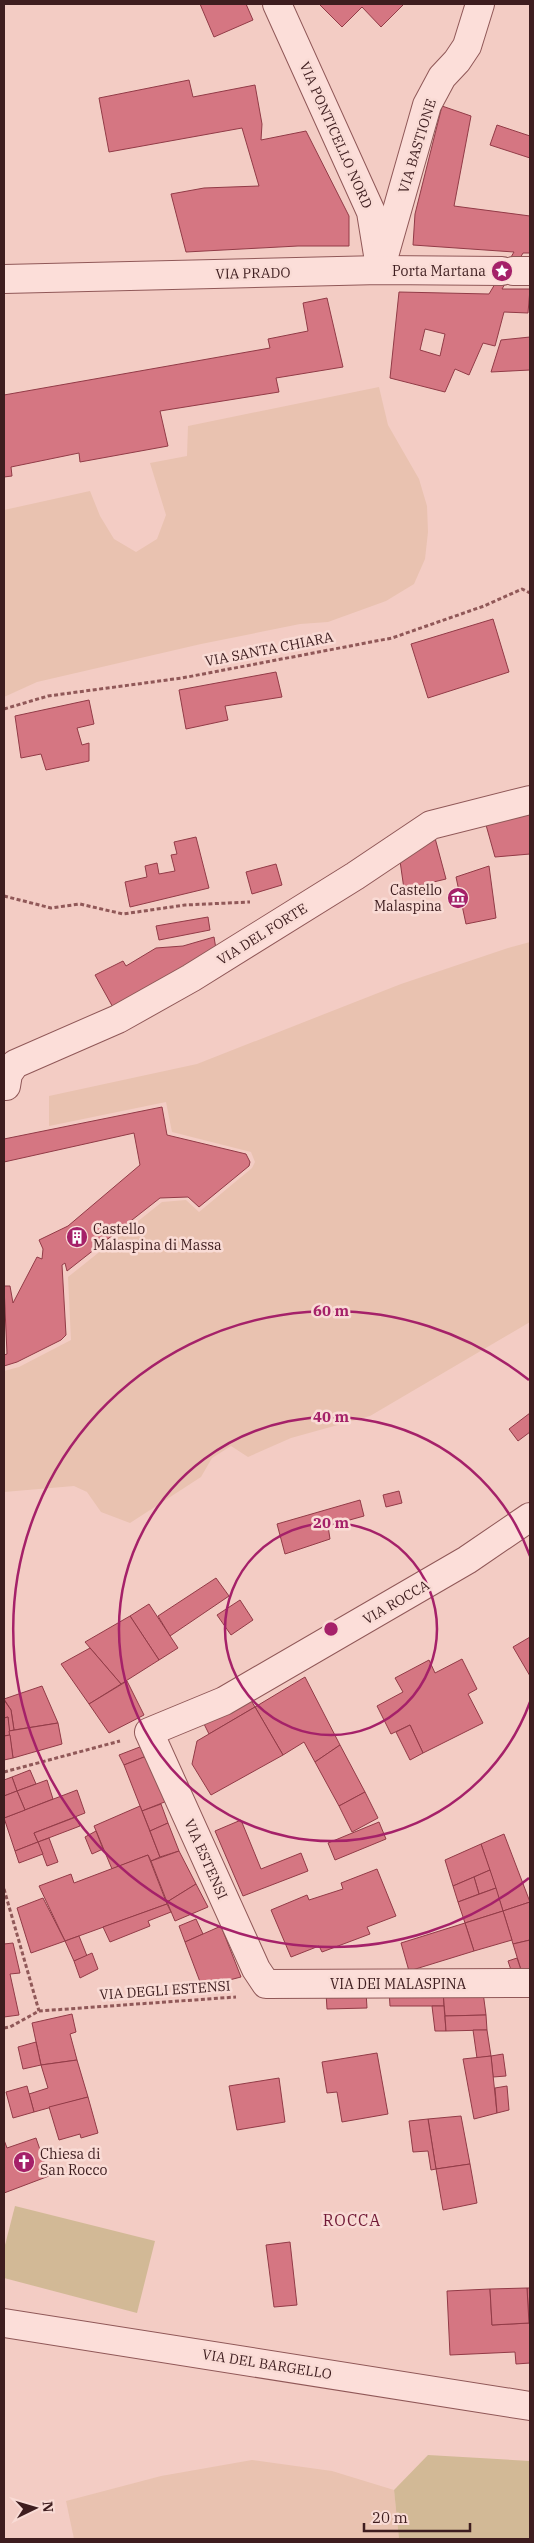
<svg xmlns="http://www.w3.org/2000/svg" width="534" height="2543" font-family="'IBM Plex Serif',serif">
<style>
.farmland{fill:#e9c2b0}
.green{fill:#d2b996}
.building{fill:#d57682;stroke:#923b47;fill-rule:evenodd}
.lines{fill:none;stroke-linecap:round;stroke-linejoin:round}
.minor-casing{stroke:#905858;stroke-width:30}
.path{stroke:#905858;stroke-width:3;stroke-dasharray:4 2.5;stroke-linecap:butt}
.minor{stroke:#fcded9;stroke-width:28}
.ring{fill:none;stroke:#a52169;stroke-width:2.5}
.labels{text-anchor:middle;dominant-baseline:central;stroke-width:5;stroke-linejoin:round;paint-order:stroke}
.street-label{font-size:14px;fill:#3e1d1f;stroke:#f9dbd5}
.poi-label{font-size:14px;fill:#3e1d1f;stroke:#f9dbd5;text-anchor:end}
.quarter-label{font-size:16px;letter-spacing:1px;fill:#701835;stroke:#f9dbd5}
.centre{fill:#a52169;stroke:#f9dbd5;stroke-width:2.5}
.ring-label{font-size:15px;text-anchor:middle;font-weight:bold;fill:#a52169;stroke:#f9dbd5;stroke-width:5;stroke-linejoin:round;paint-order:stroke}
</style>
<rect width="100%" height="100%" fill="#f3ccc4"/>
<g class="farmland">
<polygon points="379,387 388,425 419,479 427,506 428,532 425,559 414,584 386,601 328,622 300,624 201,644 37,682 4,697 4,510 90,491 100,516 114,539 136,552 157,539 166,515 150,463 187,456 188,426"/>
<polygon points="530,942 530,1322 370,1416 291,1438 248,1457 231,1446 212,1458 201,1477 130,1523 101,1512 87,1492 74,1486 4,1492 4,1371 19,1367 71,1340 68,1277 162,1202 186,1200 199,1212 252,1168 255,1162 251,1152 172,1132 166,1102 49,1126 49,1096 197,1064 401,984 508,948"/>
<polygon points="252,2460 332,2471 394,2490 399,2539 74,2539 66,2501 161,2476"/>
</g>
<g class="green">
<polygon points="15,2206 155,2241 137,2313 4,2278 4,2249"/>
<polygon points="428,2455 530,2461 530,2539 399,2539 394,2490"/>
</g>
<g class="building">
<polygon points="200,4 246,4 253,20 214,37"/>
<polygon points="319,4 404,4 381,27 362,7 342,27"/>
<polygon points="189,80 193,97 255,85 262,124 261,140 306,131 349,216 349,246 298,246 186,252 171,194 204,188 259,186 242,128 109,152 99,98"/>
<path d="M442 106 471 116 454 206 530 216V253H523L502 289H530L528 313 504 312 495 346 483 343 469 375 455 369 445 392 390 378 399 292 489 294 514 252 413 245 415 214ZM425 329 445 334 440 356 420 350Z"/>
<polygon points="497,125 530,136 530,158 490,145"/>
<polygon points="327,298 343,367 276,378 279,392 160,411 168,446 80,462 79,453 11,467 12,476 4,477 4,395 270,348 268,339 308,331 303,303"/>
<polygon points="530,337 530,370 491,372 501,340"/>
<polygon points="493,619 509,672 428,698 411,644"/>
<polygon points="276,672 282,697 225,706 228,720 186,729 179,690"/>
<polygon points="89,700 94,724 77,728 82,745 89,743 89,761 46,770 41,754 21,758 15,716"/>
<polygon points="530,814 530,854 495,857 486,825"/>
<polygon points="196,837 209,888 130,907 125,882 147,877 145,866 157,863 159,874 175,871 171,855 177,854 174,842"/>
<polygon points="435,838 446,879 404,889 400,861"/>
<polygon points="276,864 282,885 252,894 246,872"/>
<polygon points="489,866 496,918 466,924 456,877"/>
<polygon points="208,917 210,930 159,940 156,926"/>
<polygon points="214,937 216,949 115,1011 95,975 123,961 126,966 156,948 183,946"/>
<polygon points="162,1107 167,1135 246,1154 250,1162 249,1166 199,1207 188,1197 160,1198 67,1271 65,1263 62,1265 66,1335 61,1340 17,1362 4,1366 4,1355 7,1354 4,1286 10,1286 13,1303 37,1257 42,1259 43,1249 39,1240 68,1226 140,1165 134,1133 4,1162 4,1139"/>
<polygon points="530,1413 530,1432 518,1441 509,1429"/>
<polygon points="399,1491 402,1503 386,1507 383,1495"/>
<polygon points="360,1500 364,1516 328,1526 330,1539 285,1554 277,1524"/>
<polygon points="216,1578 229,1596 170,1636 158,1616"/>
<polygon points="240,1600 253,1620 231,1635 217,1615"/>
<polygon points="149,1604 178,1648 159,1660 130,1616"/>
<polygon points="130,1616 159,1660 121,1684 85,1642"/>
<polygon points="530,1637 530,1676 513,1647"/>
<polygon points="90,1648 121,1684 89,1704 61,1664"/>
<polygon points="462,1659 477,1689 468,1694 483,1723 423,1753 410,1725 391,1734 377,1706 403,1692 395,1678 429,1660 435,1673"/>
<polygon points="305,1677 340,1745 315,1762 304,1742 283,1755 255,1707"/>
<polygon points="127,1681 144,1715 109,1733 89,1704"/>
<polygon points="42,1686 58,1723 14,1730 11,1710 4,1699"/>
<polygon points="248,1695 255,1707 209,1734 203,1722"/>
<polygon points="4,1700 11,1710 14,1730 9,1731 8,1717 4,1718"/>
<polygon points="255,1707 283,1755 211,1795 192,1764 197,1741"/>
<polygon points="8,1717 10,1735 4,1736 4,1718"/>
<polygon points="58,1723 62,1744 13,1758 9,1731"/>
<polygon points="410,1725 423,1753 410,1760 396,1732"/>
<polygon points="10,1735 13,1758 4,1760 4,1736"/>
<polygon points="145,1745 149,1755 124,1765 119,1755"/>
<polygon points="340,1745 365,1792 339,1806 315,1762"/>
<polygon points="149,1755 167,1801 142,1811 124,1765"/>
<polygon points="30,1770 36,1784 17,1791 12,1777"/>
<polygon points="12,1777 17,1791 4,1796 4,1780"/>
<polygon points="47,1780 53,1799 25,1810 17,1791"/>
<polygon points="77,1790 85,1813 34,1833 38,1842 15,1851 4,1818"/>
<polygon points="17,1791 25,1810 4,1818 4,1796"/>
<polygon points="365,1792 378,1818 352,1832 339,1806"/>
<polygon points="161,1804 168,1823 150,1831 142,1811"/>
<polygon points="140,1806 160,1857 151,1861 148,1855 112,1869 94,1826"/>
<polygon points="76,1817 80,1826 38,1842 34,1833"/>
<polygon points="241,1820 261,1869 301,1853 308,1871 243,1896 215,1831"/>
<polygon points="379,1822 386,1839 335,1860 328,1843"/>
<polygon points="168,1823 179,1851 160,1857 150,1831"/>
<polygon points="96,1831 103,1849 92,1854 85,1837"/>
<polygon points="504,1834 530,1902 503,1911 481,1844"/>
<polygon points="49,1838 58,1862 47,1866 38,1842"/>
<polygon points="38,1842 43,1854 19,1863 15,1851"/>
<polygon points="481,1844 490,1870 453,1886 445,1860"/>
<polygon points="179,1851 196,1884 167,1902 151,1861"/>
<polygon points="148,1855 167,1904 65,1941 39,1886 71,1874 74,1883"/>
<polygon points="377,1869 396,1916 367,1927 370,1934 322,1952 319,1946 291,1957 271,1910 307,1895 309,1900 343,1889 341,1883"/>
<polygon points="490,1870 496,1888 479,1894 474,1877"/>
<polygon points="474,1877 479,1894 458,1902 453,1886"/>
<polygon points="196,1884 208,1907 175,1921 167,1902"/>
<polygon points="496,1888 503,1911 465,1923 458,1902"/>
<polygon points="43,1898 65,1941 31,1953 17,1908"/>
<polygon points="530,1902 530,1940 513,1944 503,1911"/>
<polygon points="167,1904 171,1912 148,1921 150,1926 110,1942 103,1927"/>
<polygon points="503,1911 512,1940 474,1951 465,1923"/>
<polygon points="196,1919 203,1934 185,1942 179,1926"/>
<polygon points="465,1923 474,1951 409,1971 401,1943"/>
<polygon points="221,1926 241,1977 202,1987 185,1942"/>
<polygon points="79,1936 87,1956 74,1961 65,1941"/>
<polygon points="530,1940 530,1974 522,1973 513,1944"/>
<polygon points="13,1943 20,1973 10,1974 19,2015 4,2017 4,1944"/>
<polygon points="92,1953 98,1969 80,1978 74,1961"/>
<polygon points="517,1958 522,1973 512,1973 508,1961"/>
<polygon points="389,1990 443,1991 444,2006 390,2006"/>
<polygon points="443,1991 483,1992 486,2015 445,2016"/>
<polygon points="366,1992 367,2008 327,2009 326,1993"/>
<polygon points="432,2006 444,2006 446,2031 435,2031"/>
<polygon points="72,2014 76,2032 70,2034 77,2060 41,2065 32,2023"/>
<polygon points="486,2015 487,2030 446,2031 445,2016"/>
<polygon points="473,2030 487,2030 491,2056 477,2058"/>
<polygon points="36,2042 41,2065 23,2069 18,2047"/>
<polygon points="377,2053 388,2114 342,2122 337,2092 327,2093 322,2062"/>
<polygon points="503,2054 506,2076 493,2077 491,2056"/>
<polygon points="491,2056 497,2113 474,2119 463,2059"/>
<polygon points="77,2060 88,2097 34,2112 29,2094 48,2088 41,2065"/>
<polygon points="279,2078 285,2122 237,2130 229,2086"/>
<polygon points="27,2086 34,2112 13,2118 6,2092"/>
<polygon points="507,2086 509,2110 497,2113 495,2088"/>
<polygon points="88,2097 98,2133 81,2138 80,2134 59,2140 49,2107"/>
<polygon points="461,2116 470,2164 436,2169 428,2119"/>
<polygon points="428,2119 436,2169 431,2170 428,2151 413,2152 409,2121"/>
<polygon points="36,2138 49,2176 4,2193 4,2140 7,2148"/>
<polygon points="470,2164 477,2203 443,2210 436,2169"/>
<polygon points="290,2242 297,2305 274,2307 266,2245"/>
<polygon points="527,2288 530,2288 530,2363 516,2364 515,2352 450,2355 447,2291 490,2289 492,2325 529,2323"/>
<polygon points="527,2288 529,2323 492,2325 490,2289"/>
</g>
<g class="lines">
<g class="minor-casing">
<g id="minor">
<polyline points="277,4 371,212 379,261"/>
<polyline points="380,270 427,105 442,77 457,61 467,46 480,4"/>
<polyline points="513,271 530,271"/>
<polyline points="4,279 380,270 502,271"/>
<polyline points="4,1086 6,1086 8,1074 15,1064 118,1019 191,978 355,876 431,825 530,800"/>
<polyline points="530,1517 467,1560 224,1701 149,1732 256,1969 266,1984 530,1983"/>
<polyline points="4,2323 530,2406"/>
</g>
</g>
<g class="path">
<polyline points="4,709 48,696 182,678 392,638 484,606 522,589 530,593"/>
<polyline points="4,896 51,908 80,904 123,914 185,905 250,902"/>
<polyline points="4,1772 120,1741"/>
<polyline points="4,1889 39,2011"/>
<polyline points="4,2028 10,2027 39,2011 236,1997"/>
</g>
<use href="#minor" class="minor"/>
</g>
<g class="ring">
<circle cx="331" cy="1629" r="106"/>
<path d="M530 1702A212 212 0 1 1 530 1556"/>
<path d="M529 1878A318 318 0 1 1 529 1380"/>
</g>
<defs>
<g id="sight-disc" transform="scale(1.125)"><circle r="9.5" fill="#a52169" stroke="#f9dbd5"/><path d="M0-6L1.8-2.2L6-1.7L2.9 1.2L3.7 5.4L0 3.3L-3.7 5.4L-2.9 1.2L-6-1.7L-1.8-2.2Z" fill="#fff"/></g>
<g id="museum-disc" transform="scale(1.125)"><circle r="9.5" fill="#a52169" stroke="#f9dbd5"/><path d="M0-6L6-3V-2H-6V-3ZM-5-1h2V3h-2ZM-1-1h2V3h-2ZM3-1h2V3H3ZM-6 4H6V6H-6Z" fill="#fff"/></g>
<g id="building-disc" transform="scale(1.125)"><circle r="9.5" fill="#a52169" stroke="#f9dbd5"/><path d="M-4-6H4V6H1V3H-1V6H-4ZM-2.5-4.3h1.7v1.8h-1.7ZM.8-4.3h1.7v1.8H.8ZM-2.5-1h1.7V.8h-1.7ZM.8-1h1.7V.8H.8Z" fill="#fff"/></g>
<g id="church-disc" transform="scale(1.125)"><circle r="9.5" fill="#a52169" stroke="#f9dbd5"/><path d="M-1.2-6h2.4v3.5h3.3v2.4h-3.3V6h-2.4V-.1h-3.3v-2.4h3.3Z" fill="#fff"/></g>
</defs>
<g fill-rule="evenodd">
<use href="#sight-disc" x="502" y="271"/>
<use href="#museum-disc" x="458" y="898"/>
<use href="#building-disc" x="77" y="1237"/>
<use href="#church-disc" x="24" y="2162"/>
</g>
<g class="labels">
<g class="street-label">
<text transform="translate(336 135) rotate(66)">VIA PONTICELLO NORD</text>
<text transform="translate(417 146) rotate(-73)">VIA BASTIONE</text>
<text transform="translate(253 273) rotate(-1)">VIA PRADO</text>
<text transform="translate(269 649) rotate(-11)">VIA SANTA CHIARA</text>
<text transform="translate(262 934) rotate(-32)">VIA DEL FORTE</text>
<text transform="translate(396 1602) rotate(-30)">VIA ROCCA</text>
<text transform="translate(206 1859) rotate(66)">VIA ESTENSI</text>
<text x="398" y="1984">VIA DEI MALASPINA</text>
<text transform="translate(165 1990) rotate(-4)">VIA DEGLI ESTENSI</text>
<text transform="translate(267 2364) rotate(9)">VIA DEL BARGELLO</text>
</g>
<g class="poi-label">
<text x="486" y="271">Porta Martana</text>
<text x="442" y="890">Castello<tspan x="442" dy="16">Malaspina</tspan></text>
<text x="93" y="1229" text-anchor="start">Castello<tspan x="93" dy="16">Malaspina di Massa</tspan></text>
<text x="40" y="2154" text-anchor="start">Chiesa di<tspan x="40" dy="16">San Rocco</tspan></text>
</g>
<g class="quarter-label">
<text x="352" y="2220">ROCCA</text>
</g>
</g>
<circle cx="331" cy="1629" r="8" class="centre"/>
<g class="ring-label">
<text x="331" y="1316">60 m</text>
<text x="331" y="1422">40 m</text>
<text x="331" y="1528">20 m</text>
</g>
<rect width="534" height="2543" fill="none" stroke="#3e1d1f" stroke-width="10"/>
<g transform="translate(35 2508) rotate(85)" stroke="#f9dbd5" stroke-width="4" paint-order="stroke">
<path d="M0-4L9 19L0 12L-9 19Z" fill="#3e1d1f"/>
<text y="-8" font-size="14" font-weight="bold" text-anchor="middle" fill="#3e1d1f">N</text>
</g>
<path d="M364 2523v8h106v-8" fill="none" stroke="#3e1d1f" stroke-width="2.5"/>
<text x="372" y="2523" font-size="15" fill="#3e1d1f" stroke="#f9dbd5" stroke-width="4" paint-order="stroke">20 m</text>
</svg>
